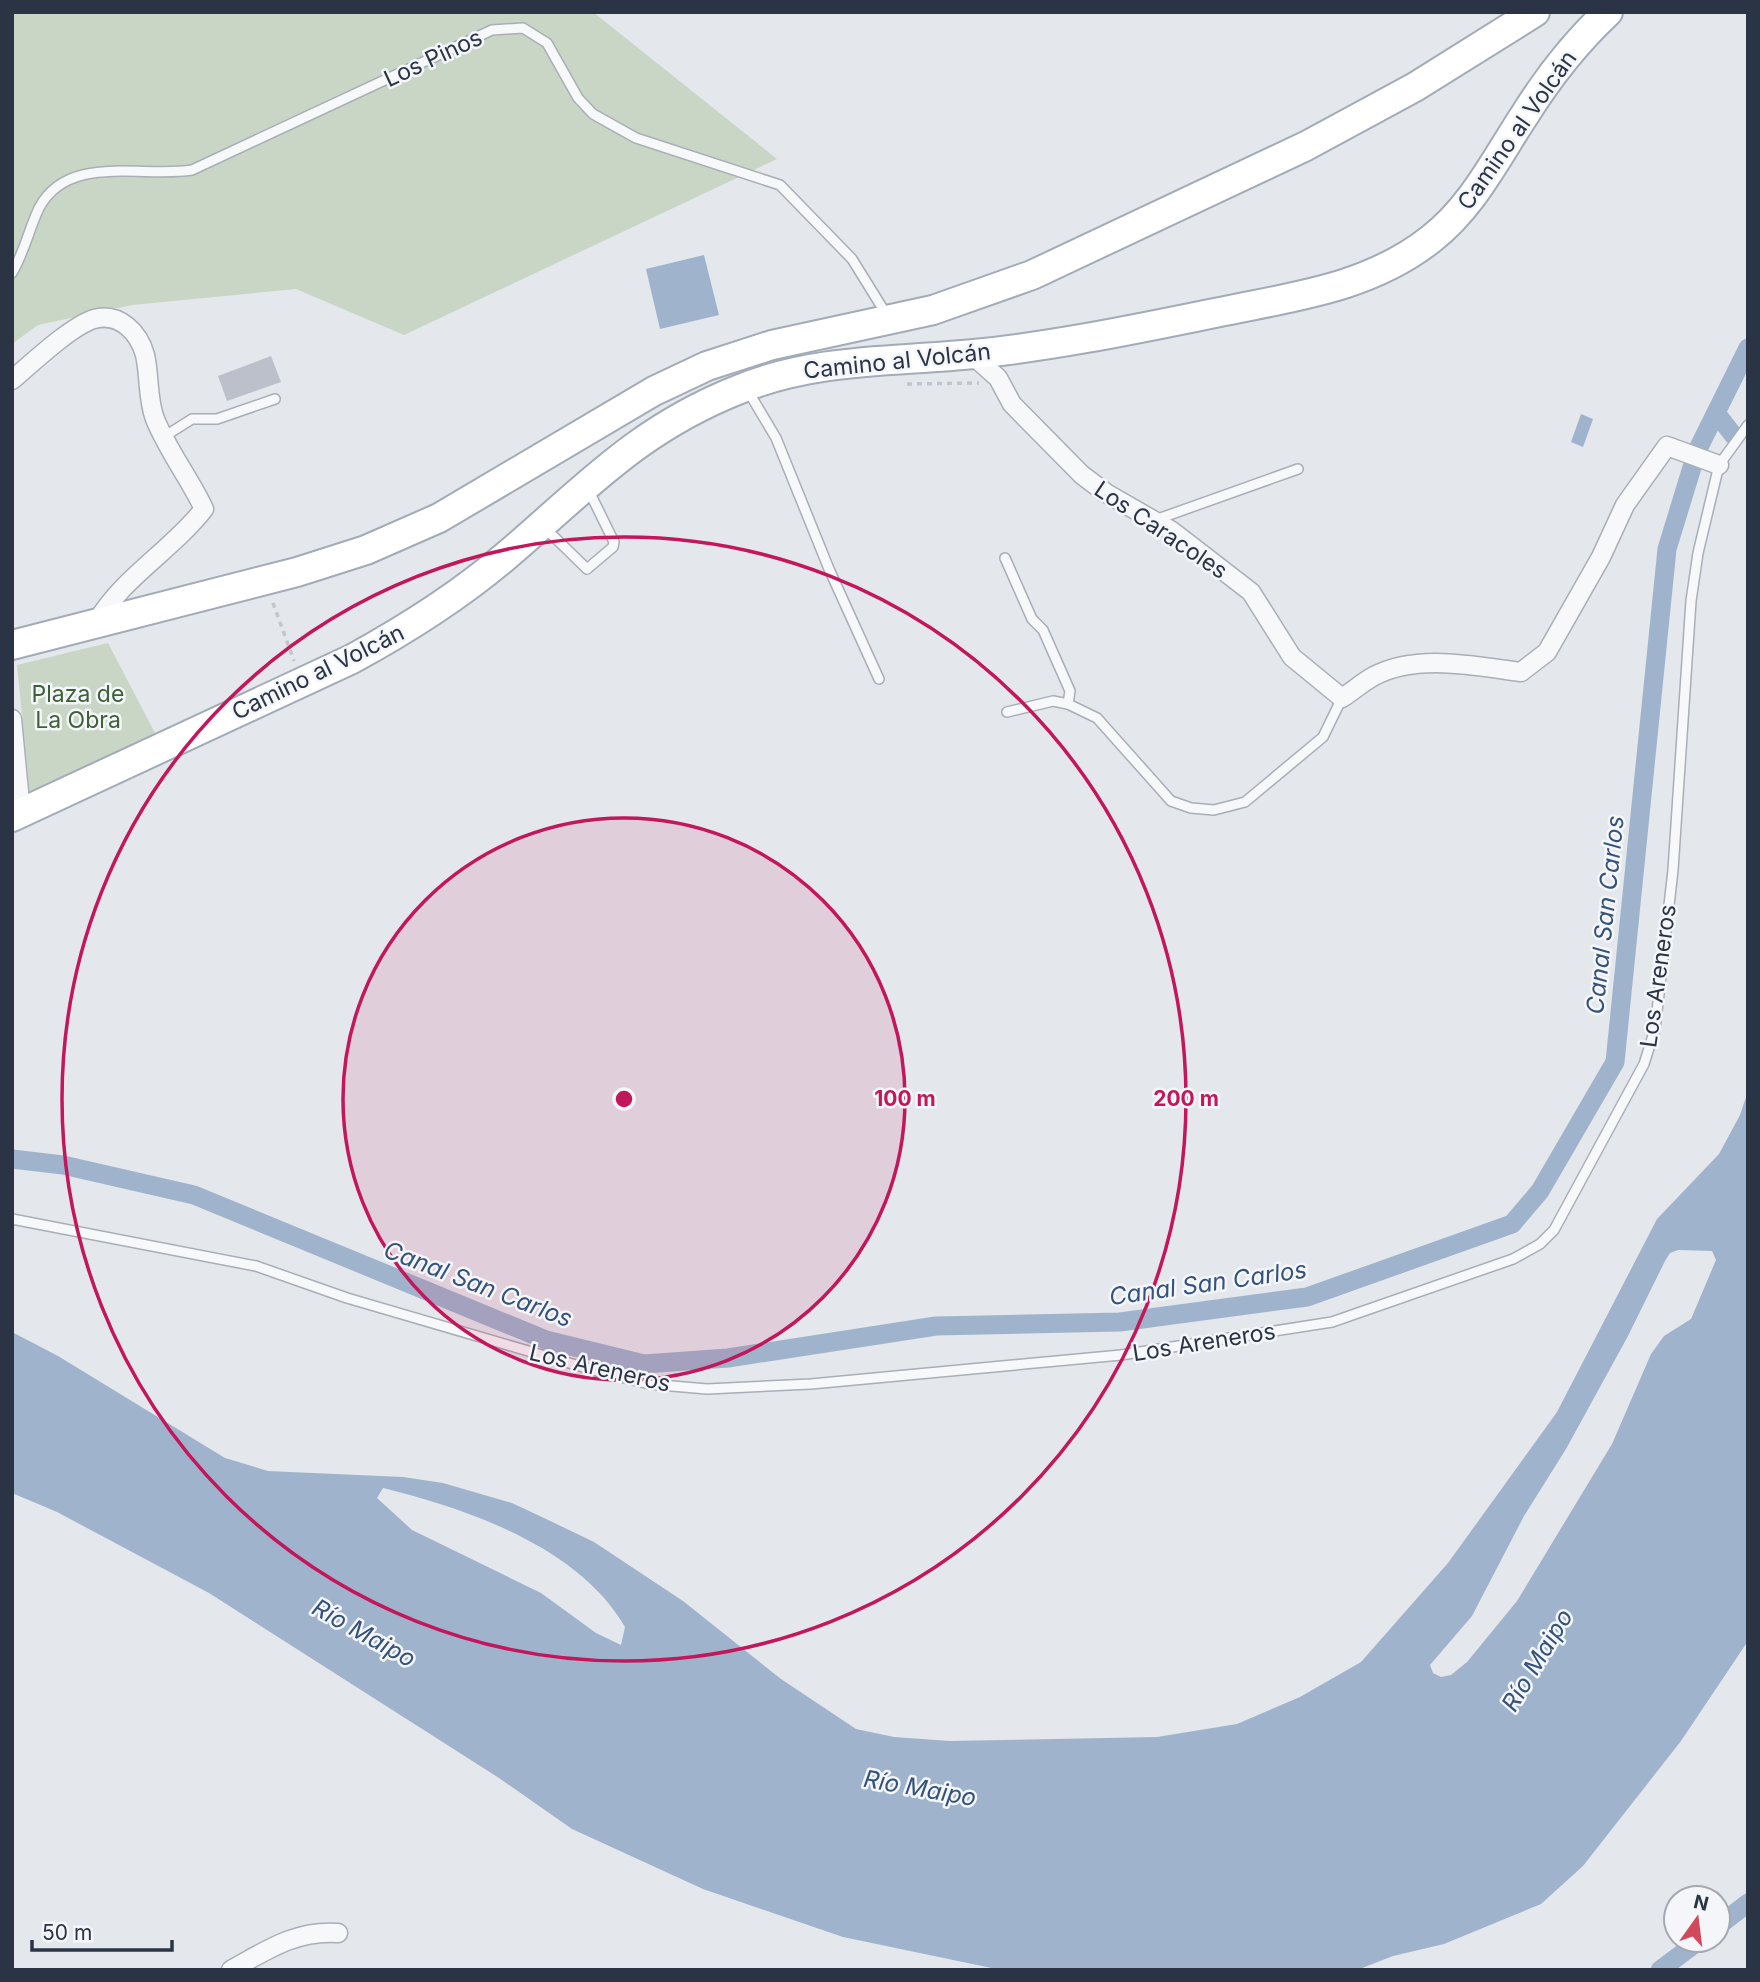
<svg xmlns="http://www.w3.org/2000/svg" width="1760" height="1982" font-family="Inter,sans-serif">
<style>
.green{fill:#c9d6c5}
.water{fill:#9fb4cc;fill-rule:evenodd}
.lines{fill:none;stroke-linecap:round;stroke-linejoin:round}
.canal{stroke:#9fb4cc;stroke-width:19}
.building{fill:#bbc0ca}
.lane-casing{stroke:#a9aeb7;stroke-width:12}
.street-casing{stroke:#a9aeb7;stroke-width:21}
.primary-casing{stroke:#a3abb8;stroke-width:32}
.path{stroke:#c2c5cb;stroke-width:3.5;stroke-dasharray:5 5;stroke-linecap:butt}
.lane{stroke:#f7f8fa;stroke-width:9}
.street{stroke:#f7f8fa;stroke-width:18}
.primary{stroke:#fff;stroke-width:28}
.ring{fill:none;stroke:#c2185b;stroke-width:3.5}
.labels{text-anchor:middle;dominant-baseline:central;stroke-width:5;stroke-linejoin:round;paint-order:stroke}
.street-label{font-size:23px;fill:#2b3445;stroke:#f4f6f9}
.park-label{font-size:23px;fill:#3f6138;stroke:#f4f6f9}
.water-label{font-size:24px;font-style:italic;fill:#34527a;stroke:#f4f6f9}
.centre{fill:#c2185b;stroke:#f4f6f9;stroke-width:3.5}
.ring-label{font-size:21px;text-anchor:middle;font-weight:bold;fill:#c2185b;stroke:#f4f6f9;stroke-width:5;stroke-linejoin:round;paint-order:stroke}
</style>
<rect width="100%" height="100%" fill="#e4e7ec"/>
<g class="green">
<polygon points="12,12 593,12 777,159 404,335 296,289 132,305 38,325 12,344"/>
<polygon points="108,643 156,735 30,794 17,665"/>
</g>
<g class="water">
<polygon points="704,255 719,315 660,329 646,269"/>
<polygon points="1581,414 1593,419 1583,447 1571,442"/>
<path d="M1748 1091V1641L1681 1741 1583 1866 1541 1904 1444 1944 1393 1956 1357 1970H1001L843 1937 703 1889 572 1829 499 1778 209 1593 57 1512 12 1493V1332L58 1356 225 1458 268 1471 403 1477 443 1483 512 1503 544 1518 594 1542 683 1601 781 1679 856 1729 894 1737 950 1741 1157 1737 1237 1724 1300 1697 1361 1662 1448 1563 1557 1412 1657 1219 1719 1154 1740 1115ZM1678 1250 1712 1251 1716 1260 1691 1319 1664 1336 1651 1354 1612 1444 1517 1601 1467 1662 1451 1675 1441 1677 1433 1673 1430 1665 1472 1616 1524 1516 1566 1449 1628 1336 1665 1261 1670 1253ZM383 1488C468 1509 579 1547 625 1627L621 1645 596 1633 541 1593 412 1530 377 1498Z"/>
</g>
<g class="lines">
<g class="canal">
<polyline points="1716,413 1734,436"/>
<polyline points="12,1159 63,1165 194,1195 546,1340 644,1364 728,1358 936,1326 1120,1322 1307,1297 1512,1224 1540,1191 1615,1062 1667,549 1697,451 1748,348"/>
<polyline points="1718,1926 1748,1903"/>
<polyline points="1660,1970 1700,1940"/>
</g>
</g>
<polygon class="building" points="271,356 281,382 227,401 218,376"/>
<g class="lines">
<g class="lane-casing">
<g id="lane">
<path d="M12 273C24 253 29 229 39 208 68 153 143 178 192 170L492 30 523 28 547 43 578 98 593 114 636 138 780 185 852 259 888 317"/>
<polyline points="748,391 776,438 829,569 879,679"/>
<polyline points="165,436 192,419 217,419 275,399"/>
<polyline points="1155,520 1298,469"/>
<polyline points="545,528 587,569 613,547 614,542 588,489"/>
<polyline points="1005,558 1032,619 1043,630 1070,691 1068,704"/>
<polyline points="1007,712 1053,701 1068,704 1097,718 1171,801 1191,808 1214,810 1245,802 1323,737 1342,698"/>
<polyline points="12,1219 256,1266 347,1298 600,1372 649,1384 707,1389 811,1384 1121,1355 1332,1322 1513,1259 1540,1244 1554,1230 1644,1064 1655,1029 1673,870 1691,601 1698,553 1719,465 1748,425"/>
</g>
</g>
<g class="street-casing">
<g id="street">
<path d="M971 354 998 378 1012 404 1082 475 1106 493 1172 531 1251 592 1292 657 1342 698C1353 691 1363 682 1374 676 1417 653 1475 666 1521 672L1547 652 1601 557 1625 505 1667 446 1719 465"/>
<path d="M12 380C31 364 71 326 94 319 120 312 139 333 145 355 150 377 147 398 155 419 168 451 190 479 204 509 171 551 123 577 96 623"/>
<polyline points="12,719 21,812"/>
<path d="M231 1970C267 1950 296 1930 338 1933"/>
</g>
</g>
<g class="primary-casing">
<g id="primary">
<polyline points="12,645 297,572 366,550 439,518 654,391 707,366 772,345 933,310 1032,275 1306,146 1415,87 1535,12"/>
<path d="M12 817 352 659C407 629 459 596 506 556 586 488 638 429 740 389 816 358 894 362 974 354 1055 346 1136 329 1215 313 1290 297 1368 289 1431 239 1473 206 1495 160 1524 116 1547 79 1576 42 1608 12"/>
</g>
</g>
<g class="path">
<polyline points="907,384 979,383"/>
<polyline points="273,603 294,661"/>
</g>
<use href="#lane" class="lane"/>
<use href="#street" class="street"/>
<use href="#primary" class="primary"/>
</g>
<circle cx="624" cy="1099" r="281" fill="#c2185b" fill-opacity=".12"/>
<g class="ring">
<circle cx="624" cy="1099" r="281"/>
<circle cx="624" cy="1099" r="562"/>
</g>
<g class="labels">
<g class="street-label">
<text transform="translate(433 58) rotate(-25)">Los Pinos</text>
<text transform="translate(1517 130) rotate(-55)">Camino al Volcán</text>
<text transform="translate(897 361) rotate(-6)">Camino al Volcán</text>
<text transform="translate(1161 530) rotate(34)">Los Caracoles</text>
<text transform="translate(318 672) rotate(-26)">Camino al Volcán</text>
<text transform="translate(1658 976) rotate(-82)">Los Areneros</text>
<text transform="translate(1204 1342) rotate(-9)">Los Areneros</text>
<text transform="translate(600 1368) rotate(13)">Los Areneros</text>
</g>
<g class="park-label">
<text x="78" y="694">Plaza de<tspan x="78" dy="26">La Obra</tspan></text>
</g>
<g class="water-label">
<text transform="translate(1605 915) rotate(-84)">Canal San Carlos</text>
<text transform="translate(1208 1283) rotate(-8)">Canal San Carlos</text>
<text transform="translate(478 1284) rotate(21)">Canal San Carlos</text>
<text transform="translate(364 1633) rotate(29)">Río Maipo</text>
<text transform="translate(1537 1660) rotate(-59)">Río Maipo</text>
<text transform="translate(920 1788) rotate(10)">Río Maipo</text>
</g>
</g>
<circle cx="624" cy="1099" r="10" class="centre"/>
<g class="ring-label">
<text x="905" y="1106">100 m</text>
<text x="1186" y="1106">200 m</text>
</g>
<rect width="1760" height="1982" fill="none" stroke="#2b3445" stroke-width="28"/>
<g transform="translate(1697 1919) rotate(14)"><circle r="33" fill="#f4f6f9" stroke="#a4a8b1" stroke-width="2"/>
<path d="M0-5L12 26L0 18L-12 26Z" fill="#d1495b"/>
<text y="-10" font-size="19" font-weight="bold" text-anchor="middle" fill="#2b3445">N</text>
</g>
<path d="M32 1940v10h140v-10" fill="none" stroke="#2b3445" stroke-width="3.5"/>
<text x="42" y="1940" font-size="21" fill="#2b3445" stroke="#f4f6f9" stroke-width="5" paint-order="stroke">50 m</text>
</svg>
